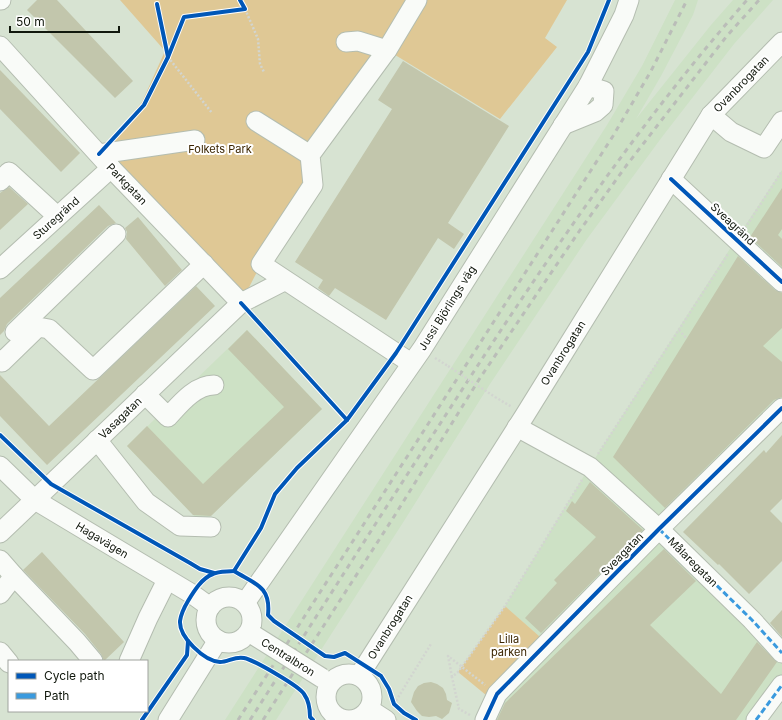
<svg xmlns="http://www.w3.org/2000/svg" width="782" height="720" font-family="Inter,sans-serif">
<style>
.built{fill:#cde1c5}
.green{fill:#dfc895}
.building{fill:#c2c6ac}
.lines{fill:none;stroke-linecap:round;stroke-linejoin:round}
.minor-casing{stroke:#b4bdb0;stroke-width:21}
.path{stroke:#d2d5d0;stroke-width:2.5;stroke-dasharray:2 2;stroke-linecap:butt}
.minor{stroke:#f9fbf8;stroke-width:19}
.rail{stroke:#babdb8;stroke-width:3;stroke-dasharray:5 5;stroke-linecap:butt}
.minor-bridge-casing{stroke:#b4bdb0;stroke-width:21;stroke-linecap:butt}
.path-bridge{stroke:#d2d5d0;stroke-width:2.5;stroke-dasharray:2 2;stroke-linecap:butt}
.minor-bridge{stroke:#f9fbf8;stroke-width:19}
.quiet{stroke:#3a9ade;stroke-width:3;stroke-dasharray:6 3;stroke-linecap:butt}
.cycleway-casing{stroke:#fff;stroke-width:6}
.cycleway{stroke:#0057b8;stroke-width:4}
.labels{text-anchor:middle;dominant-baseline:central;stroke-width:4;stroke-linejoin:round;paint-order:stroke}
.street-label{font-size:11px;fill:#11180d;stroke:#fff}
.park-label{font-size:11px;fill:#3b2500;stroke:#fff}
</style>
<rect width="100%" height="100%" fill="#d7e3d2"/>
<g class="built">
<polygon points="675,0 698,0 693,15 661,76 636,119 711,25 733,0 773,0 734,44 662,137 587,239 490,384 404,521 276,720 225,720 607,125 642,66"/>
<polygon points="782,170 782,281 737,238"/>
<polygon points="735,241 782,284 782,408 659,529 782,653 782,685 756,720 485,720 547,643 505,606 590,466"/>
<polygon points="247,330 322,409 202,524 127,446"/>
</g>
<g class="green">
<polygon points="120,0 567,0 545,38 557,47 500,119 387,50 310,155 313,185 261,264 241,303 99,154 142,102 165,51"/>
<polygon points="505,606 547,643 492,700 458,672"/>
</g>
<g class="building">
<polygon points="37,0 57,0 133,81 115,98 27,10"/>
<polygon points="403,61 509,126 448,223 464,234 454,249 438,238 386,320 335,288 329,296 318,288 323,280 295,262 392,109 378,100"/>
<polygon points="0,70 80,153 61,172 0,109"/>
<polygon points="9,187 28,204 0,230 0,193"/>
<polygon points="782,188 782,229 778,235 782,239 782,267 750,237"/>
<polygon points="99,205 116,223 108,226 7,324 4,331 0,335 0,298"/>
<polygon points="138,217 182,270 165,286 126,239 127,232 125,228"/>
<polygon points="738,256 775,290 782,293 782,328 763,346 782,362 782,397 774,400 665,508 613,457"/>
<polygon points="196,286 215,306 47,465 0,416 0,375 49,426"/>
<polygon points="247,330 322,409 211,516 193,515 127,446 147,426 203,484 284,407 228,349"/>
<polygon points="782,435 782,499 770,511 782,523 782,561 749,594 719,564 718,565 683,532 764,450 766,453"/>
<polygon points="590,482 643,530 541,633 525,618 557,583 554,580 596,537 566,511 572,501 575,504"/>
<polygon points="664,549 696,581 650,625 721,694 757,642 777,662 736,720 497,720 505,703"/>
<polygon points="42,552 124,642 104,661 101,654 85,634 23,570"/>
<polygon points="782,610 782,637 770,623"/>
<polygon points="431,682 437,684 443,688 446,694 447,700 452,703 449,713 442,719 436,716 429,717 422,716 417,711 411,702 414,692 418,686 424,683"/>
</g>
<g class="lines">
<g class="minor-casing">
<g id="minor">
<polyline points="0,0 1,0"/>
<polyline points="346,42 358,41 387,50"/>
<polyline points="0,46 111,168 241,303"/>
<polyline points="711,115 731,132 764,148 782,121"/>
<polyline points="256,121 310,155"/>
<polyline points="563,125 595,112 603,105 604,91 588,86"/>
<polyline points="99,154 195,140"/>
<polyline points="671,179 782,282"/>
<polyline points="0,181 9,172 57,216"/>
<polyline points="0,269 111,168"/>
<polyline points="15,332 116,234"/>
<polyline points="0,360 2,362 38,327 49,329 93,370 204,264"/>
<polyline points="411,363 261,264 313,185 310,155 387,50 417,0"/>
<path d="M145 394 168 417C180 404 195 385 214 385"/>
<polyline points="517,427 590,467 659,529 752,620 782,653"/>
<polyline points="97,440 146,502 180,526 211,527"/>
<polyline points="0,466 35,500 192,594 210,607"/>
<polyline points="0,533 241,303 284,281"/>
<polyline points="0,560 14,576 0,594"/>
<polyline points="14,576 77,642 93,661"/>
<circle cx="229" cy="620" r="23"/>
<polyline points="245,603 422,349 588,86 624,15 629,0"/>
<polyline points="0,652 9,663"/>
<polyline points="129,661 148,618 167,580"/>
<circle cx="349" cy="697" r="23"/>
<polyline points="359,676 525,415 711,115 782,42"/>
<polyline points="369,709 386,720"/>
<polyline points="168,720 218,640"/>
<polyline points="485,720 497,694 659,529 782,408"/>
<polyline points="756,720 782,685"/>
</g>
</g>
<g class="path">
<polyline points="245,9 258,39 260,64 264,72"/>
<polyline points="168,57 212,113"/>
<polyline points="745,228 782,171"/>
<polyline points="679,330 687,339"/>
<polyline points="435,358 448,366"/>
<polyline points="495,397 512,407"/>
<polyline points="598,454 728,254"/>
<polyline points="30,473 35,469"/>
<polyline points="452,677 448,656 485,685"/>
<polyline points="394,704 431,644"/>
<polyline points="470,715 459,709 452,677 458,672 505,606 582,480"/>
</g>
<use href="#minor" class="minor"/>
<g class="rail">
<polyline points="238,720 613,136 651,71 687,0"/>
<path d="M250 720C313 622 375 524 438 427 533 279 631 132 747 0"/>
<polyline points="263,720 395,515 480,378 578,233 626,166 726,37 759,0"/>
</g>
<g class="minor-bridge-casing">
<polyline id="minor-bridge" points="255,636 322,678"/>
</g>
<polyline class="path-bridge" points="448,366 495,397"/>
<use href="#minor-bridge" class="minor-bridge"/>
<g class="quiet">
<polyline points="659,529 752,620 782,653"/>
<polyline points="756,720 782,685"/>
</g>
<g class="cycleway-casing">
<g id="cycleway">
<polyline points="157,4 168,57"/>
<polyline points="99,154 144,105 168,57 184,17 245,9 240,0"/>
<polyline points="671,179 782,282"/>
<polyline points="241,303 347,420"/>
<polyline points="0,435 51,484 190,563 200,569 214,573"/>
<path d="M234 571C255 584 271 586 268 615L274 621 325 656 334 657 345 653 381 676 389 689 394 704 404 713 416 720"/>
<polyline points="142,720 187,655 188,641"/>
<path d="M313 720 310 717C310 708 309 701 304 694 299 686 254 660 244 658 235 656 228 662 220 662 204 661 179 637 180 621 181 614 185 606 188 601 194 591 202 578 213 574 219 571 227 572 234 571L261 528 275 494 297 468 347 420 396 353 588 52 609 0"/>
<polyline points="485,720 497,694 659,529 782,408"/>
</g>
</g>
<use href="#cycleway" class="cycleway"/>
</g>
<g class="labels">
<g class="street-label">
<text transform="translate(741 84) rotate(-46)">Ovanbrogatan</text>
<text transform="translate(127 184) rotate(46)">Parkgatan</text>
<text transform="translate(56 218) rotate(-42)">Sturegränd</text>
<text transform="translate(733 224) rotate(43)">Sveagränd</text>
<text transform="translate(447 308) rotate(-58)">Jussi Björlings väg</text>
<text transform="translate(563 353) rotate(-58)">Ovanbrogatan</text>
<text transform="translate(120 418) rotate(-44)">Vasagatan</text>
<text transform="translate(102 540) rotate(31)">Hagavägen</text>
<text transform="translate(622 554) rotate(-46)">Sveagatan</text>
<text transform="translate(693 562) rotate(45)">Målaregatan</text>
<text transform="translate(390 627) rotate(-58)">Ovanbrogatan</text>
<text transform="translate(288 657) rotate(32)">Centralbron</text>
</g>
<g class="park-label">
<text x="220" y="149">Folkets Park</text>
<text x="509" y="639">Lilla<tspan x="509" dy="13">parken</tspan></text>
</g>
</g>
<rect x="8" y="660" width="140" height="52" fill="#ffffff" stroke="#a0a39e"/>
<rect x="16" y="673" width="20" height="6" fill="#0057b8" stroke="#a0a39e"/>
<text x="44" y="680" font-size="12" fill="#11180d">Cycle path</text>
<rect x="16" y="693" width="20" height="6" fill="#3a9ade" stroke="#a0a39e"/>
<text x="44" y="700" font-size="12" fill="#11180d">Path</text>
<path d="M10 26v6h109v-6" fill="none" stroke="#11180d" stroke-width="2"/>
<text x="16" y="26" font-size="12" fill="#11180d" stroke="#ffffff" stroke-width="3" paint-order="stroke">50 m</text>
</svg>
